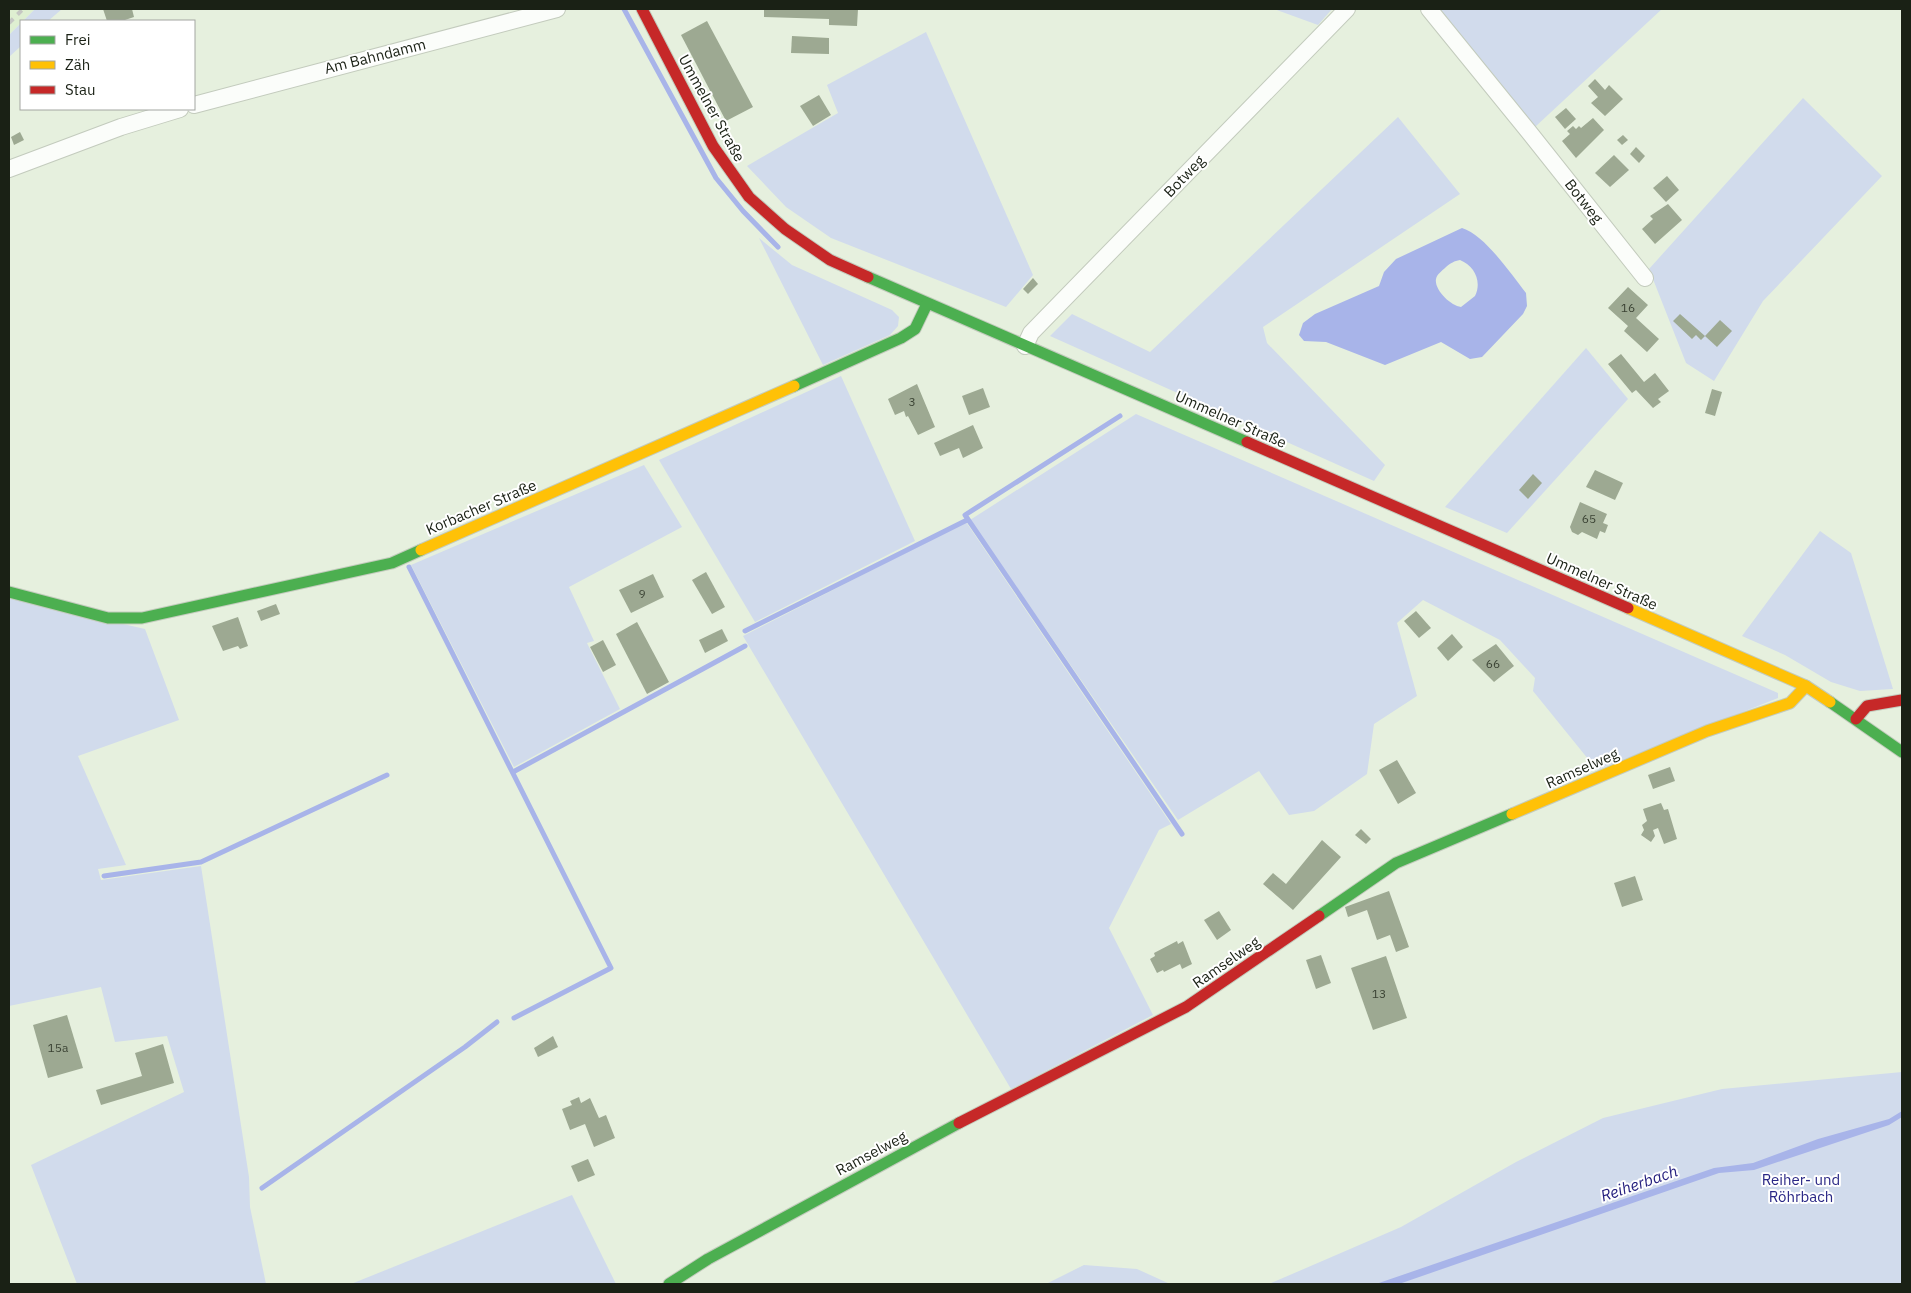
<svg xmlns="http://www.w3.org/2000/svg" width="1911" height="1293" font-family="'IBM Plex Sans',sans-serif">
<style>
.built{fill:#deefd1}
.green{fill:#d1dbec}
.water{fill:#a8b4e9;fill-rule:evenodd}
.lines{fill:none;stroke-linecap:round;stroke-linejoin:round}
.stream{stroke:#a8b4e9;stroke-width:5}
.building{fill:#9da992}
.street-casing{stroke:#c3cbbd;stroke-width:18}
.fast-casing{stroke:#c3cbbd;stroke-width:13}
.slow-casing{stroke:#c3cbbd;stroke-width:13}
.jam-casing{stroke:#c3cbbd;stroke-width:13}
.street{stroke:#fbfdfa;stroke-width:16}
.fast{stroke:#4caf50;stroke-width:11}
.slow{stroke:#ffc107;stroke-width:11}
.jam{stroke:#c62828;stroke-width:11}
.rail{stroke:#c5c7c3;stroke-width:4;stroke-dasharray:6 6;stroke-linecap:butt}
.labels{text-anchor:middle;dominant-baseline:central;stroke-width:4;stroke-linejoin:round;paint-order:stroke}
.number-label{font-size:12px;fill:#3b4334}
.street-label{font-size:15px;fill:#1a2115;stroke:#fff}
.park-label{font-size:15px;fill:#2b2886;stroke:#fff}
.water-label{font-size:16px;font-style:italic;fill:#26217f;stroke:#fff}
</style>
<rect width="100%" height="100%" fill="#e6f0de"/>
<polygon class="built" points="9,9 35,9 9,35"/>
<g class="green">
<polygon points="35,9 62,9 48,21 23,21"/>
<polygon points="1274,9 1332,9 1318,25"/>
<polygon points="1437,9 1662,9 1535,127"/>
<polygon points="21,23 21,46 9,57 9,35"/>
<polygon points="926,32 1033,275 1006,307 831,238 786,207 747,166 838,113 827,85"/>
<polygon points="1803,98 1882,176 1763,301 1714,381 1686,363 1649,269"/>
<polygon points="1398,117 1460,194 1263,327 1267,343 1385,465 1374,481 1050,336 1072,314 1150,352"/>
<polygon points="759,238 792,265 892,310 899,317 898,326 890,335 823,365"/>
<polygon points="1586,348 1628,399 1507,533 1445,507"/>
<polygon points="841,376 915,541 755,622 659,460"/>
<polygon points="1136,414 1778,693 1778,698 1597,770 1533,691 1535,678 1500,640 1423,600 1397,623 1417,696 1374,724 1367,774 1314,811 1289,815 1259,771 1178,820 970,520"/>
<polygon points="644,465 682,527 569,587 594,641 587,643 620,709 514,767 411,565"/>
<polygon points="966,522 1171,824 1159,830 1109,928 1153,1015 1011,1089 743,636"/>
<polygon points="1820,531 1851,553 1893,689 1860,691 1831,682 1785,655 1742,636"/>
<polygon points="9,598 145,629 179,720 78,756 126,865 98,869 101,880 201,866 249,1177 250,1207 266,1284 77,1284 31,1165 184,1092 167,1036 115,1042 101,987 9,1006"/>
<polygon points="1902,1072 1902,1284 1269,1284 1401,1227 1516,1162 1603,1118 1722,1089"/>
<polygon points="572,1195 616,1284 351,1284"/>
<polygon points="1084,1265 1137,1269 1170,1284 1046,1284"/>
</g>
<g class="water">
<path d="M1462 228C1485 235 1511 274 1526 293L1527 306 1523 314 1482 357 1470 359 1441 342 1385 365 1326 342 1304 341 1299 335 1303 323 1315 314 1379 286 1384 272 1396 259ZM1460 260C1475 266 1482 282 1475 296L1461 307C1451 306 1434 290 1436 279 1437 274 1442 271 1446 267 1451 263 1454 261 1460 260Z"/>
<polygon points="1902,1111 1902,1117 1889,1125 1754,1170 1719,1173 1399,1284 1376,1284 1714,1168 1753,1163 1818,1139 1889,1119"/>
</g>
<g class="lines">
<g class="stream">
<polyline points="624,9 716,178 743,211 778,247"/>
<polyline points="1120,416 965,515 1182,834"/>
<polyline points="409,567 611,968 514,1018"/>
<polyline points="745,631 967,520"/>
<polyline points="513,772 745,646"/>
<polyline points="104,876 201,862 387,775"/>
<polyline points="262,1188 465,1047 497,1022"/>
</g>
</g>
<g class="building">
<polygon points="103,9 132,9 134,17 122,21 107,21"/>
<polygon points="764,9 858,9 857,26 829,25 829,19 764,17"/>
<polygon points="707,21 753,107 726,121 681,35"/>
<polygon points="792,36 829,38 829,54 791,53"/>
<polygon points="1595,79 1605,90 1609,85 1623,99 1605,116 1591,103 1598,97 1588,86"/>
<polygon points="819,95 831,115 813,126 800,106"/>
<polygon points="1566,108 1576,119 1565,129 1555,117"/>
<polygon points="1593,118 1604,130 1576,158 1562,141 1570,134 1567,131 1573,126 1576,129 1579,126 1581,128"/>
<polygon points="20,132 24,140 14,145 11,137"/>
<polygon points="1623,135 1628,140 1622,145 1617,140"/>
<polygon points="1636,147 1645,156 1639,163 1630,154"/>
<polygon points="1614,155 1629,170 1610,187 1595,173"/>
<polygon points="1667,176 1679,190 1666,202 1653,188"/>
<polygon points="1668,204 1682,220 1655,244 1642,229 1653,219 1650,216"/>
<polygon points="1033,278 1038,284 1028,294 1023,289"/>
<polygon points="1628,287 1648,305 1636,318 1659,339 1647,352 1624,331 1628,326 1608,308"/>
<polygon points="1680,314 1705,336 1701,340 1696,335 1692,339 1673,321"/>
<polygon points="1720,320 1732,331 1717,347 1705,336"/>
<polygon points="1621,354 1644,382 1655,373 1669,391 1658,399 1661,402 1653,408 1636,390 1632,393 1608,364"/>
<polygon points="917,384 935,427 918,435 908,416 906,417 904,411 895,415 888,399"/>
<polygon points="983,388 990,407 969,415 962,396"/>
<polygon points="1712,389 1722,392 1715,416 1705,413"/>
<polygon points="973,425 983,448 963,458 959,448 940,456 934,443"/>
<polygon points="1595,470 1623,483 1615,500 1586,487"/>
<polygon points="1533,474 1542,483 1528,499 1519,490"/>
<polygon points="1580,502 1607,514 1603,523 1608,525 1605,533 1600,531 1597,539 1582,532 1578,535 1572,532 1570,527"/>
<polygon points="706,572 725,607 712,614 692,580"/>
<polygon points="653,574 664,597 631,613 619,590"/>
<polygon points="276,604 280,614 261,621 257,611"/>
<polygon points="1416,611 1431,628 1419,638 1404,621"/>
<polygon points="238,617 248,646 240,649 238,646 223,651 212,626"/>
<polygon points="637,622 669,682 647,694 616,634"/>
<polygon points="722,629 728,641 705,653 699,640"/>
<polygon points="1452,634 1463,647 1448,661 1437,648"/>
<polygon points="603,640 616,665 603,672 590,647"/>
<polygon points="1496,644 1514,666 1494,682 1472,660"/>
<polygon points="1397,760 1416,793 1398,804 1379,770"/>
<polygon points="1670,767 1675,781 1653,789 1648,775"/>
<polygon points="1661,803 1664,810 1668,809 1677,839 1664,844 1658,828 1653,830 1655,836 1651,842 1641,835 1644,830 1642,825 1647,821 1643,809"/>
<polygon points="1361,829 1371,839 1366,844 1355,835"/>
<polygon points="1322,840 1341,857 1293,910 1263,884 1273,873 1286,884"/>
<polygon points="1635,876 1643,900 1622,907 1614,883"/>
<polygon points="1389,891 1409,947 1396,952 1390,935 1377,940 1367,910 1348,917 1345,907"/>
<polygon points="1219,911 1231,930 1217,940 1204,920"/>
<polygon points="1177,941 1178,944 1183,941 1192,964 1182,969 1180,964 1164,972 1163,970 1157,973 1150,959 1155,956 1154,953"/>
<polygon points="1321,955 1331,983 1316,989 1306,960"/>
<polygon points="1386,956 1407,1018 1373,1030 1351,968"/>
<polygon points="67,1015 83,1068 48,1078 33,1025"/>
<polygon points="553,1036 558,1047 538,1057 534,1048"/>
<polygon points="163,1044 174,1083 101,1105 96,1090 142,1076 135,1053"/>
<polygon points="579,1097 581,1103 590,1098 599,1118 606,1115 615,1138 594,1147 585,1124 570,1130 562,1109 572,1105 570,1101"/>
<polygon points="588,1159 595,1175 578,1182 571,1166"/>
</g>
<g class="lines">
<g class="street-casing">
<g id="street">
<polyline points="1429,9 1529,132 1645,278"/>
<polyline points="194,105 557,9"/>
<polyline points="9,169 121,127 180,109"/>
<polyline points="1025,346 1031,333 1347,9"/>
</g>
</g>
<g class="fast-casing">
<g id="fast">
<polyline points="868,277 1247,442"/>
<polyline points="794,386 901,338 915,329 927,304"/>
<polyline points="9,592 108,618 142,618 392,563 421,550"/>
<polyline points="1830,702 1902,752"/>
<polyline points="1319,916 1396,863 1512,814"/>
<polyline points="669,1284 708,1259 959,1123"/>
</g>
</g>
<g class="slow-casing">
<g id="slow">
<polyline points="421,550 794,386"/>
<polyline points="1628,608 1806,686 1830,702"/>
<polyline points="1512,814 1707,731 1790,703 1806,686"/>
</g>
</g>
<g class="jam-casing">
<g id="jam">
<polyline points="642,9 713,146 749,197 785,229 830,260 868,277"/>
<polyline points="1247,442 1628,608"/>
<polyline points="1856,719 1867,706 1902,700"/>
<polyline points="959,1123 1186,1007 1319,916"/>
</g>
</g>
<use href="#street" class="street"/>
<use href="#fast" class="fast"/>
<use href="#slow" class="slow"/>
<use href="#jam" class="jam"/>
<polyline class="rail" points="9,23 23,9"/>
</g>
<g class="labels">
<g class="number-label">
<text x="1628" y="307">16</text>
<text x="912" y="401">3</text>
<text x="1589" y="518">65</text>
<text x="642" y="593">9</text>
<text x="1493" y="663">66</text>
<text x="1379" y="993">13</text>
<text x="58" y="1047">15a</text>
</g>
<g class="street-label">
<text transform="translate(375 56) rotate(-14)">Am Bahndamm</text>
<text transform="translate(712 108) rotate(61)">Ummelner Straße</text>
<text transform="translate(1184 176) rotate(-46)">Botweg</text>
<text transform="translate(1584 201) rotate(52)">Botweg</text>
<text transform="translate(1231 419) rotate(24)">Ummelner Straße</text>
<text transform="translate(481 507) rotate(-23)">Korbacher Straße</text>
<text transform="translate(1602 581) rotate(24)">Ummelner Straße</text>
<text transform="translate(1582 768) rotate(-24)">Ramselweg</text>
<text transform="translate(1226 962) rotate(-35)">Ramselweg</text>
<text transform="translate(871 1153) rotate(-28)">Ramselweg</text>
</g>
<g class="park-label">
<text x="1801" y="1179">Reiher- und<tspan x="1801" dy="17">Röhrbach</tspan></text>
</g>
<g class="water-label">
<text transform="translate(1639 1183) rotate(-19)">Reiherbach</text>
</g>
</g>
<rect width="1911" height="1293" fill="none" stroke="#1a2115" stroke-width="20"/>
<rect x="20" y="20" width="175" height="90" fill="#ffffff" stroke="#a3a6a1"/>
<rect x="30" y="36" width="25" height="8" fill="#4caf50" stroke="#a3a6a1"/>
<text x="65" y="45" font-size="15" fill="#1a2115">Frei</text>
<rect x="30" y="61" width="25" height="8" fill="#ffc107" stroke="#a3a6a1"/>
<text x="65" y="70" font-size="15" fill="#1a2115">Zäh</text>
<rect x="30" y="86" width="25" height="8" fill="#c62828" stroke="#a3a6a1"/>
<text x="65" y="95" font-size="15" fill="#1a2115">Stau</text>
</svg>
